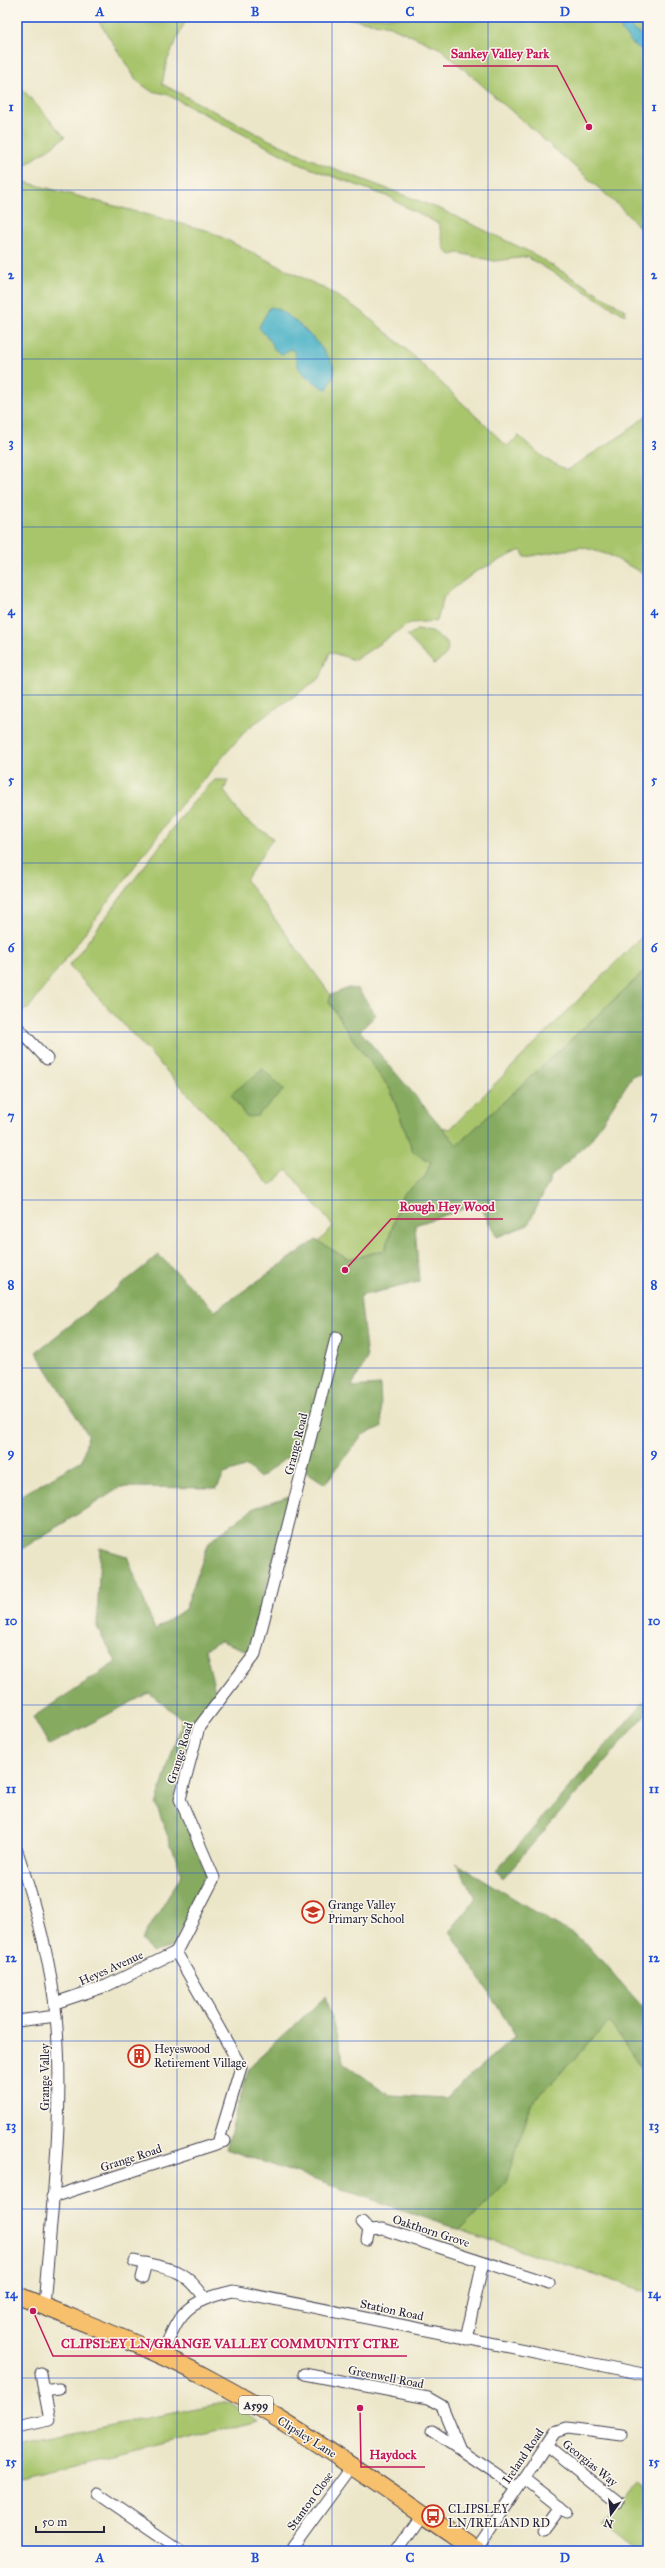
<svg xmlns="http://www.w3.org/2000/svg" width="665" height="2568" font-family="'IM FELL Great Primer',serif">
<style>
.green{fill:#a8c56c;stroke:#657454}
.forest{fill:#86aa60;stroke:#54664e}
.water{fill:#48b1c6;stroke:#356a80}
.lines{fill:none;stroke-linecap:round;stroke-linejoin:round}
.street-casing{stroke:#403f50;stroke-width:13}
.primary-casing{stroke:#403f50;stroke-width:19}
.street{stroke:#fff;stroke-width:11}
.primary{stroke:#f7c06c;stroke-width:17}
.grid{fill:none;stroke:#1d4ed8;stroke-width:1;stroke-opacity:0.55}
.labels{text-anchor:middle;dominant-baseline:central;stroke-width:3;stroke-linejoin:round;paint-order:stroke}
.shield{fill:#fbf7ec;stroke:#636270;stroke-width:1}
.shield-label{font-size:11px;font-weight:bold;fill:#22223b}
.street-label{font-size:12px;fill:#22223b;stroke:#fbf7ec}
.poi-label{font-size:12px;fill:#22223b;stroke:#fbf7ec;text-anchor:start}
.leader{fill:none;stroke:#c2185b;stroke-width:1.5}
.callout-dot{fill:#c2185b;stroke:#fbf7ec;stroke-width:1.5}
.callout-label{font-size:13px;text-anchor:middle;font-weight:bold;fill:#c2185b;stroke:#fbf7ec;stroke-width:3;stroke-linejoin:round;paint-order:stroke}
.neatline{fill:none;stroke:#1d4ed8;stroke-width:1.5}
.grid-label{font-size:13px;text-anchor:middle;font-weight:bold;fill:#1d4ed8}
</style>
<rect width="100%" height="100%" fill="#fbf7ec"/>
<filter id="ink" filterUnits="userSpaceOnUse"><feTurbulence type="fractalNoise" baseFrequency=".025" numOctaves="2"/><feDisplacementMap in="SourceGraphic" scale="8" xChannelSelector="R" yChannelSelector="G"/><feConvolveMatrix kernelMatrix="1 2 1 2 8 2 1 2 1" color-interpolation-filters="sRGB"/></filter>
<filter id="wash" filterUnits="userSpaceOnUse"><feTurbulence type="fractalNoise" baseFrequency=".012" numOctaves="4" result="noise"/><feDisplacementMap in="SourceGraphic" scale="16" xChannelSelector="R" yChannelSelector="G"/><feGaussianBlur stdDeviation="0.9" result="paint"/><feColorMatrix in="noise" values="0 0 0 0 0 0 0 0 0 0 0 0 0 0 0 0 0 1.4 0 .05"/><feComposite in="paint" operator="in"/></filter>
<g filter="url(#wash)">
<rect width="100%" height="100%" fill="#ece6c9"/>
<g class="green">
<polygon points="96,17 187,17 167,61 162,84 265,138 322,164 440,209 532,253 625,310 625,315 527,257 494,261 459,253 450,255 444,248 439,224 398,203 392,198 304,166 166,94 151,91 137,81"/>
<polygon points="340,17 648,17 648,236 618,205 441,49 390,26"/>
<polygon points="17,83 65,137 17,171"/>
<polygon points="17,180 209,231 329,291 361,311 406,349 507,446 519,436 545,459 567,470 625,433 648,414 648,576 609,555 582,547 525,557 521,550 475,572 444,596 437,621 410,623 355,660 330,652 320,678 248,728 179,807 28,1009 17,1012"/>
<path d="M417 630 432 632 447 642C450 655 444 657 434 664L407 636Z"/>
<polygon points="215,780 228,780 224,791 244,819 273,838 246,880 331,995 329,1002 352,1038 390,1089 413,1152 431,1162 425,1177 403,1194 385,1250 348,1259 319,1242 333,1226 287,1170 270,1186 227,1136 69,966 196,798"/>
<polygon points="648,930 648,968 457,1145 442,1127 450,1129"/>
<polygon points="609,2021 648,2078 648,2292 460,2230 506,2182 531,2104"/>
<polygon points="228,2402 259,2421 17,2480 17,2444"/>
<polygon points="636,2482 648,2491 648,2545 644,2551 636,2551 601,2524"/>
</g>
<g class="forest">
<polygon points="648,968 648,988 642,994 648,996 648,1074 633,1075 590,1141 552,1176 528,1225 497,1237 479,1204 415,1225 419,1282 360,1296 367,1359 351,1387 380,1385 382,1427 362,1435 325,1484 286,1458 260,1478 247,1466 224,1474 217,1488 121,1487 17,1552 17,1498 82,1460 88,1435 36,1352 159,1255 215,1311 316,1240 348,1259 385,1250 403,1194 425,1177 431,1162 413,1152 390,1089 352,1038 329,1002 331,995 348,988 358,989 376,1015 360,1031 457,1145"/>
<polygon points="263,1069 284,1090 257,1116 246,1117 231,1094"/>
<polygon points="289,1496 250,1652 221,1641 205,1649 216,1695 193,1726 174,1796 208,1878 172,1947 151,1953 142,1940 182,1874 156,1805 182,1719 149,1693 49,1745 33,1717 116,1662 97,1627 100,1548 127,1556 155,1630 185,1609 209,1542 254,1508"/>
<polygon points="648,1697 648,1712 503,1878 496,1871"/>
<polygon points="456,1863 585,1942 648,2013 648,2078 609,2022 531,2104 506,2182 460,2230 226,2149 249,2067 325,1997 345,2064 390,2095 445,2098 516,2036 450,1931 476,1898"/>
</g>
<g class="water">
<path d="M615 17H624L633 30 648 38V52C631 47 622 33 615 17Z"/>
<path d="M270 307C287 308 329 351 334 368 336 376 330 382 328 388L324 389C314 380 303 378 297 364 296 359 296 355 294 351L290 349 283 355 274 349C272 339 264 336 259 327Z"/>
</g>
</g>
<g filter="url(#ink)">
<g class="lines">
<g class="street-casing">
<g id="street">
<polyline points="17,1027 47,1059"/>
<path d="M17 1851C35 1904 51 1960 56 2016 65 2112 51 2211 44 2307"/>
<polyline points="55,2003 106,1986 176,1952"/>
<polyline points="17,2021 56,2016"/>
<polyline points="218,2143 241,2067 176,1952 214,1878 180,1799 199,1727 255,1654 336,1338"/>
<polyline points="52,2197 225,2141"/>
<polyline points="362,2222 369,2230 367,2240"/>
<polyline points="369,2230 383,2229 549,2283"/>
<path d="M134 2261C168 2269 182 2266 204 2297"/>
<polyline points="142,2278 146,2263"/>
<polyline points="466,2339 483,2262"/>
<path d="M162 2356C179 2311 186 2302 233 2291L648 2375"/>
<polyline points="304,2374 428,2398 442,2406 459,2447"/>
<polyline points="44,2391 59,2389"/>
<polyline points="17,2427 50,2420 41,2374"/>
<polyline points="432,2431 517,2488"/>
<polyline points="546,2445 617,2502"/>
<polyline points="524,2478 567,2512"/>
<polyline points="97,2493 182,2551"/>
<polyline points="543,2531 561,2507"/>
<polyline points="290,2551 352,2466"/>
<polyline points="396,2551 422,2514"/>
<polyline points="475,2551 555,2432 567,2428 621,2435"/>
</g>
</g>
<g class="primary-casing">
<path id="primary" d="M17 2295C82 2323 149 2346 211 2380 304 2430 389 2492 476 2551"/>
</g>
<use href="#street" class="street"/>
<use href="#primary" class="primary"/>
</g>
</g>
<path class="grid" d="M177 17V2551M332 17V2551M488 17V2551M17 190H648M17 359H648M17 527H648M17 695H648M17 863H648M17 1032H648M17 1200H648M17 1368H648M17 1536H648M17 1705H648M17 1873H648M17 2041H648M17 2209H648M17 2378H648"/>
<defs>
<g id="school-ring" transform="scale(1.15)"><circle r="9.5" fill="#fbf7ec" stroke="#c8321e" stroke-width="1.5"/><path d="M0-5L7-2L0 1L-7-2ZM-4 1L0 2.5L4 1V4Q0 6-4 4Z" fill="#c8321e"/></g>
<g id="building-ring" transform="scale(1.15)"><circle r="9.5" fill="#fbf7ec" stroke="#c8321e" stroke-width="1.5"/><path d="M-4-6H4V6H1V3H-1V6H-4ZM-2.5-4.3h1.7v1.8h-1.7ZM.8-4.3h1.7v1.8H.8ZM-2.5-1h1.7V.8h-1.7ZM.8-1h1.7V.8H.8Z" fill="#c8321e"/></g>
<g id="bus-ring" transform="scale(1.15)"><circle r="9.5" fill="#fbf7ec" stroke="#c8321e" stroke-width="1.5"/><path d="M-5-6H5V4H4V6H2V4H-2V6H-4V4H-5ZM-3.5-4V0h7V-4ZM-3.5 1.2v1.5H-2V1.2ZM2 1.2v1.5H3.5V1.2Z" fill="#c8321e"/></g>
</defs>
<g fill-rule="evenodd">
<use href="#school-ring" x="313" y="1912"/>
<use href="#building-ring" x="139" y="2056"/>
<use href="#bus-ring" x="433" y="2516"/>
</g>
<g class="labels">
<rect class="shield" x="239" y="2396" width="34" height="18" rx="3"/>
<g class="shield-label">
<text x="256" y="2405">A599</text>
</g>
<g class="street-label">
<text transform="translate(296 1444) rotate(-76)">Grange Road</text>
<text transform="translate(180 1753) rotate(-73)">Grange Road</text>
<text transform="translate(111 1968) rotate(-24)">Heyes Avenue</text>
<text transform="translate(45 2077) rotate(-90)">Grange Valley</text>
<text transform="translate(131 2158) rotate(-18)">Grange Road</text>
<text transform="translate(431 2231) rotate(18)">Oakthorn Grove</text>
<text transform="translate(392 2310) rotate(12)">Station Road</text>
<text transform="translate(386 2377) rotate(11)">Greenwell Road</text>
<text transform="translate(307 2437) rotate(32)">Clipsley Lane</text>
<text transform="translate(523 2456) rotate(-56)">Ireland Road</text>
<text transform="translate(590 2463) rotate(39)">Georgias Way</text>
<text transform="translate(310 2501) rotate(-54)">Stanton Close</text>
</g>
<g class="poi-label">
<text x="328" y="1905">Grange Valley<tspan x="328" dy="14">Primary School</tspan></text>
<text x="154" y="2049">Heyeswood<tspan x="154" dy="14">Retirement Village</tspan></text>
<text x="448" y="2509">CLIPSLEY<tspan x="448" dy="14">LN/IRELAND RD</tspan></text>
</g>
</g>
<path class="leader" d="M589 127L557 66H443M345 1270L391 1219H503M33 2311L53 2356H407M360 2408L361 2467H425"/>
<g class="callout-dot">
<circle cx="589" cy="127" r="4"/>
<circle cx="345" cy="1270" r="4"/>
<circle cx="33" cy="2311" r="4"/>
<circle cx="360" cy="2408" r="4"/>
</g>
<g class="callout-label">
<text x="500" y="58">Sankey Valley Park</text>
<text x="447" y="1211">Rough Hey Wood</text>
<text x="230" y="2348">CLIPSLEY LN/GRANGE VALLEY COMMUNITY CTRE</text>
<text x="393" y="2459">Haydock</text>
</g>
<rect width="665" height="2568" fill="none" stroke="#fbf7ec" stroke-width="44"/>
<g transform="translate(611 2514) rotate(195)" stroke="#fbf7ec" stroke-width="3" paint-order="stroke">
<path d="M0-3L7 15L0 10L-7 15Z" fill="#22223b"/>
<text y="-6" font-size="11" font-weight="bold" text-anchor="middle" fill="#22223b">N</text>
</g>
<path d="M36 2526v6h68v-6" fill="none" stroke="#22223b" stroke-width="2"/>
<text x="42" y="2526" font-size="12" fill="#22223b" stroke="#fbf7ec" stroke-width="3" paint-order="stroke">50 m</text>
<rect x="22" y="22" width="621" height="2524" class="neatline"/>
<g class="grid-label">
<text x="100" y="16">A</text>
<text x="255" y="16">B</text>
<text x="410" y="16">C</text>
<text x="565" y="16">D</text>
<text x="11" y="111">1</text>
<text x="654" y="111">1</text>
<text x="11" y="279">2</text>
<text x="654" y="279">2</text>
<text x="11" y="447">3</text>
<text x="654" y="447">3</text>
<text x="11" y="615">4</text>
<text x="654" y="615">4</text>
<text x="11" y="784">5</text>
<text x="654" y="784">5</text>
<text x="11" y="952">6</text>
<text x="654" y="952">6</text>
<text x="11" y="1120">7</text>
<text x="654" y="1120">7</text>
<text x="11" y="1289">8</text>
<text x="654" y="1289">8</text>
<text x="11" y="1457">9</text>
<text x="654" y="1457">9</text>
<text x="11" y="1625">10</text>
<text x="654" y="1625">10</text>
<text x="11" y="1793">11</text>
<text x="654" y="1793">11</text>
<text x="11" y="1962">12</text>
<text x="654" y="1962">12</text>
<text x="11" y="2130">13</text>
<text x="654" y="2130">13</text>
<text x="11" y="2298">14</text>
<text x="654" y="2298">14</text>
<text x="11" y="2466">15</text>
<text x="654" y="2466">15</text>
<text x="100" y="2562">A</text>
<text x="255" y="2562">B</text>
<text x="410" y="2562">C</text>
<text x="565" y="2562">D</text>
</g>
</svg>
